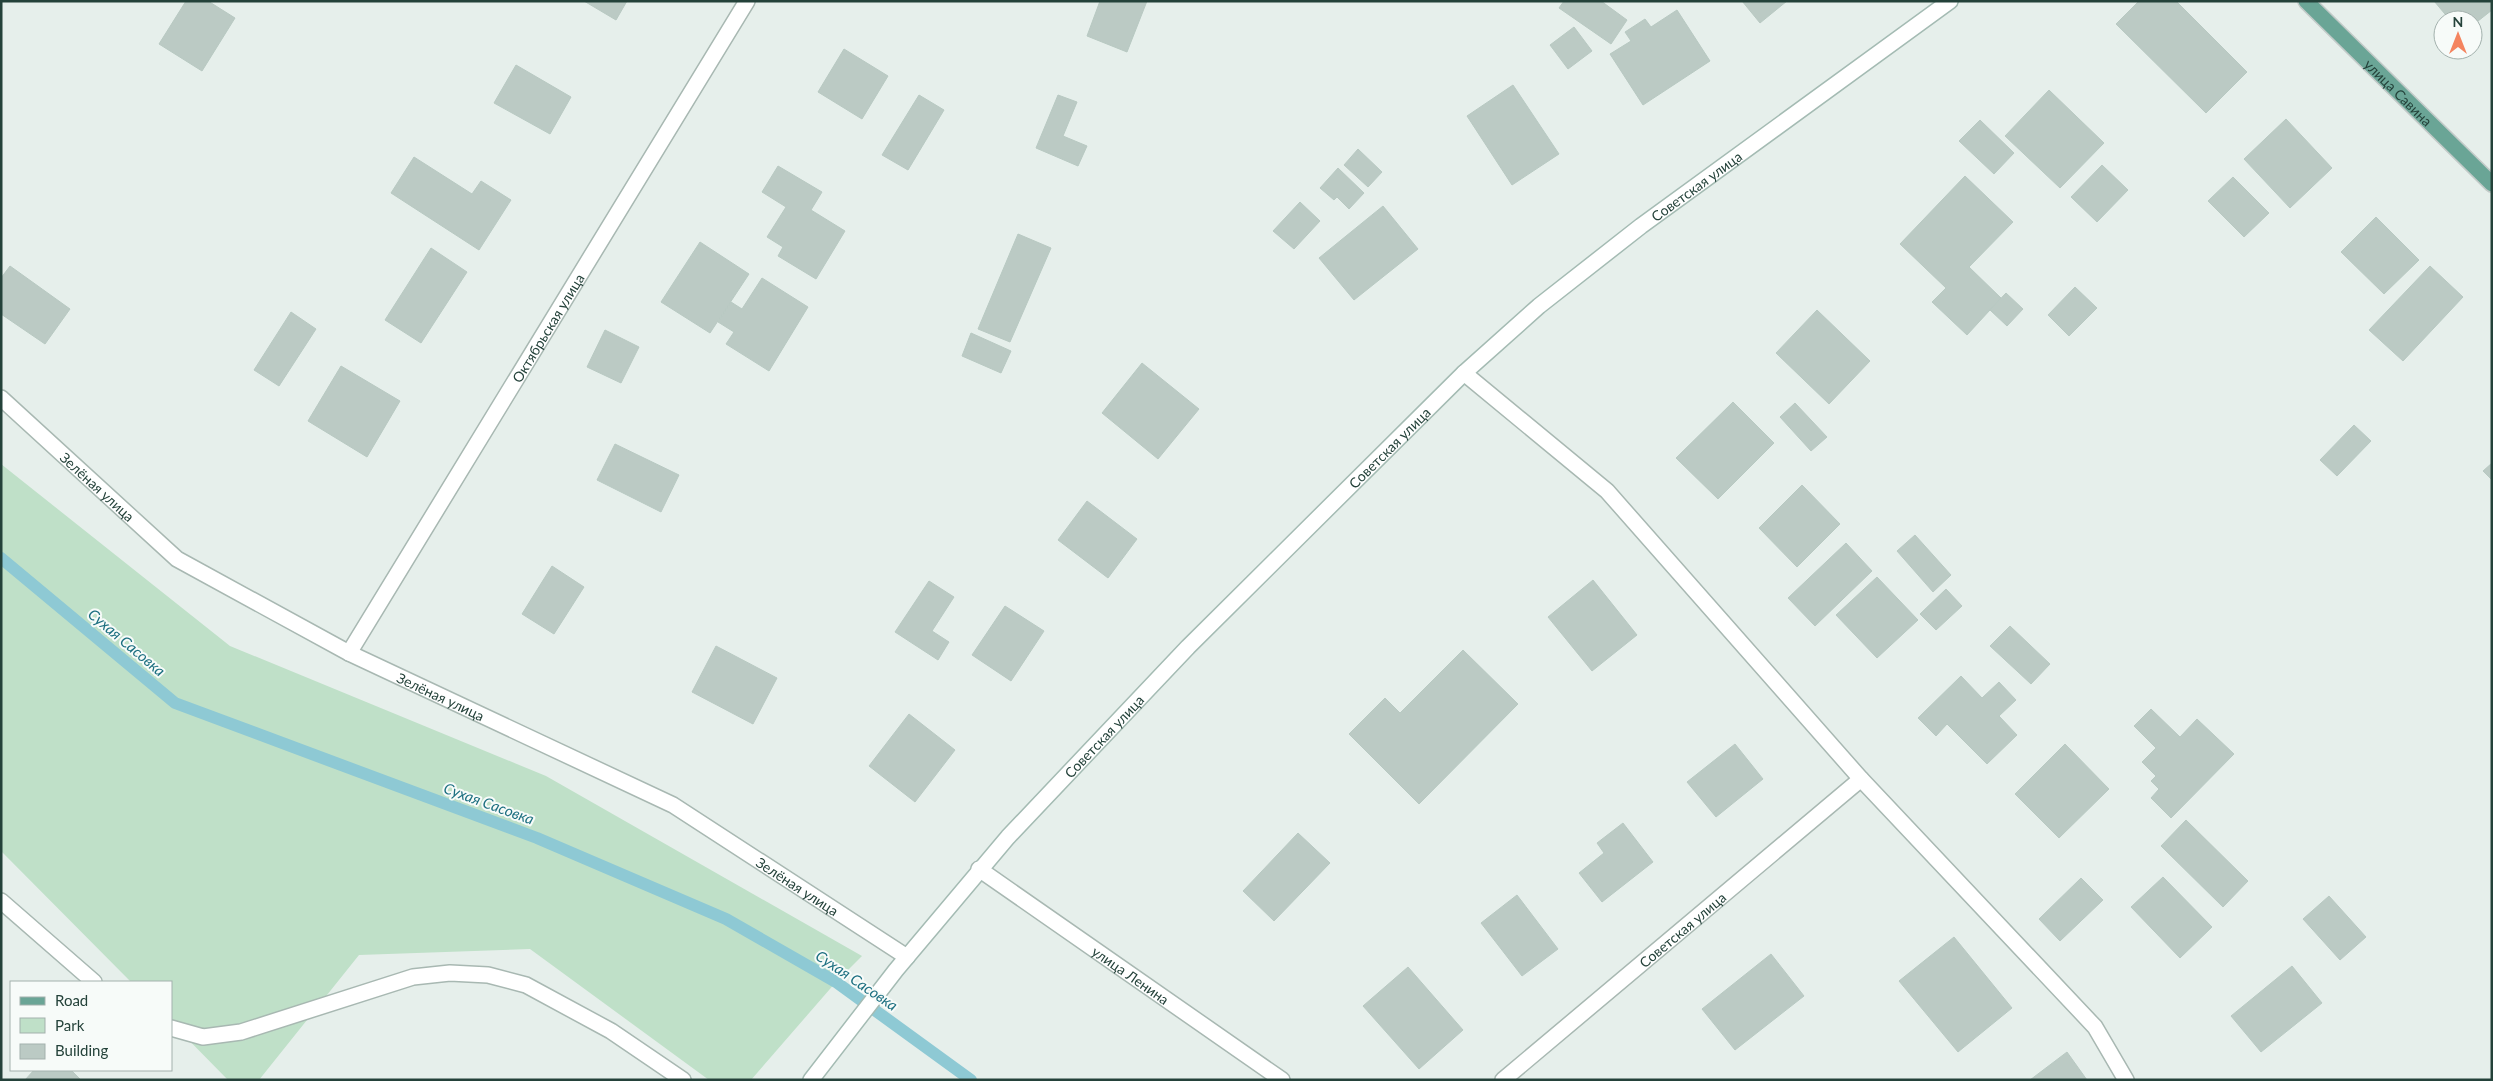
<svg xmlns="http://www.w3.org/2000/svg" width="2493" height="1081" font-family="Lato,sans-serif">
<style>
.green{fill:#bfe0c8}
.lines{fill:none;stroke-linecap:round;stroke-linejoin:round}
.stream{stroke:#8ec9d4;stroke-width:12}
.building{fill:#bbcac4;stroke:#b8c9c2}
.street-casing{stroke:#a8b8b2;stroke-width:18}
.secondary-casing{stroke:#a4bbb3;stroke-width:18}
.primary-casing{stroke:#c2cac8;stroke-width:18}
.street{stroke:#fff;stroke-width:15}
.secondary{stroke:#fff;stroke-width:15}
.primary{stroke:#6aa596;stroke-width:15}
.labels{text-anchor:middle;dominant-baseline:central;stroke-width:4;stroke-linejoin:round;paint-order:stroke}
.street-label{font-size:14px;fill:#24423a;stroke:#f7fbf9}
.water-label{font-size:15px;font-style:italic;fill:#1c6f80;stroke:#f7fbf9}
</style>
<rect width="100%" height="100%" fill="#e6efeb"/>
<polygon class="green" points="1,464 230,646 546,776 862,956 836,982 751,1080 709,1080 530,949 359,955 259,1080 228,1080 171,1022 171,982 131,982 1,851"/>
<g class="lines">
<polyline class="stream" points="1,558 175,703 537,838 726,919 836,982 971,1080"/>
</g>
<g class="building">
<polygon points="186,1 208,1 235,18 202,71 159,44"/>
<polygon points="584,1 627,1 616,20"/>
<polygon points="1100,1 1147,1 1127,52 1087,36"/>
<polygon points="1601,1 1627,20 1611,44 1559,8 1564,1"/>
<polygon points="1742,1 1787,1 1760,23"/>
<polygon points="2139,1 2176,1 2247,72 2206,113 2116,24"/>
<polygon points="2434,1 2492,1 2492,10 2473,25 2473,20 2450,20"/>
<polygon points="1677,10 1710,61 1643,105 1610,54 1631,41 1625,32 1645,19 1651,27"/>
<polygon points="1574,27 1592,51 1568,69 1550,45"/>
<polygon points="844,49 888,76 862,119 818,92"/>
<polygon points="516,65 571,97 550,134 494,103"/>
<polygon points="1513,85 1559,154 1512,185 1467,116"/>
<polygon points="2049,90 2104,143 2060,188 2005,136"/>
<polygon points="919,95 944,110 908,170 882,155"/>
<polygon points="1058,95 1077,102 1063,136 1087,146 1078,166 1036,148"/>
<polygon points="2286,119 2332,168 2290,208 2244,159"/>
<polygon points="1980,120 2014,153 1994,174 1959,141"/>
<polygon points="1358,149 1382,172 1368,187 1344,165"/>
<polygon points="414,157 472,194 481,181 511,200 479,250 391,193"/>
<polygon points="2102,165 2128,190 2097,222 2071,197"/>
<polygon points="778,166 822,192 811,210 845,231 816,279 778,256 783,247 767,237 786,207 762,192"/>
<polygon points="1338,168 1364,193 1349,209 1337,197 1334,200 1320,188"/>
<polygon points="1965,176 2013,222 1969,267 2001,298 1967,335 1932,302 1946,288 1900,244"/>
<polygon points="2233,177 2269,213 2244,237 2208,201"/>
<polygon points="1300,202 1320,221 1294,249 1273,231"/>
<polygon points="1383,206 1418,249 1354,300 1319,258"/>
<polygon points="2376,217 2419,260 2384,294 2341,252"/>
<polygon points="1018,234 1051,248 1010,342 978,329"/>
<polygon points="700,242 749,274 710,333 661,302"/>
<polygon points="431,248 467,272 421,343 385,320"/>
<polygon points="10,266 70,309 45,344 1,314 1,278"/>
<polygon points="2430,266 2463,297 2403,361 2369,330"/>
<polygon points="762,278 808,307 769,371 726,344 734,332 718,322 731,302 742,309"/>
<polygon points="2075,287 2097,308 2069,336 2048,315"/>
<polygon points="2006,293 2023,309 2007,326 1990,310"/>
<polygon points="1817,310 1870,361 1829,404 1776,353"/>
<polygon points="291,312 316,329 279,386 254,370"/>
<polygon points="605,330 639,347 621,383 587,367"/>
<polygon points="971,333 1011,351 1001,373 962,356"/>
<polygon points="1142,363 1199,409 1158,459 1102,413"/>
<polygon points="341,366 400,401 367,457 308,421"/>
<polygon points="1733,402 1774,443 1718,499 1676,458"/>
<polygon points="1795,403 1827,437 1811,451 1780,417"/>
<polygon points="2354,425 2371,441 2337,476 2320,460"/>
<polygon points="615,444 679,475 661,512 597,480"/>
<polygon points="2492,463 2492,480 2483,471"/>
<polygon points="1802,485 1840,524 1797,567 1759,528"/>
<polygon points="1087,501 1137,539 1108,578 1058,540"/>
<polygon points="1915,535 1951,575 1933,592 1897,551"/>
<polygon points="1846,543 1872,571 1815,626 1788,598"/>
<polygon points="552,566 584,587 554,634 522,614"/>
<polygon points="1877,577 1918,620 1877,658 1836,615"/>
<polygon points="1593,580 1637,635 1592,671 1548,617"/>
<polygon points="929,581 954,597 932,631 949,642 938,660 895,632"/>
<polygon points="1946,589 1962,606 1936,630 1920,614"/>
<polygon points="1005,606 1044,631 1011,681 972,655"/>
<polygon points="2010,626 2050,664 2031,684 1990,646"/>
<polygon points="716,646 777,678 753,724 692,692"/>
<polygon points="1463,650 1518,704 1419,804 1349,734 1385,698 1400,713"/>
<polygon points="1961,676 1982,698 1999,682 2016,700 1999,716 2017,735 1987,764 1947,724 1936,736 1918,718"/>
<polygon points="2151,709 2180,737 2197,719 2234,754 2171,818 2151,798 2159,789 2151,781 2156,776 2142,762 2156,748 2134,726"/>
<polygon points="909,714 955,750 915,802 869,766"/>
<polygon points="1735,744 1763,779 1716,817 1687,782"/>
<polygon points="2065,744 2109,789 2059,838 2015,794"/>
<polygon points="2186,820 2248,881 2223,907 2161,846"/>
<polygon points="1623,823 1653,862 1602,902 1579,873 1604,853 1597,843"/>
<polygon points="1298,833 1330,863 1274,921 1243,891"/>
<polygon points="2163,877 2212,927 2180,958 2131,907"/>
<polygon points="2081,878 2103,900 2060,941 2039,919"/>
<polygon points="1517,895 1558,949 1522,976 1481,923"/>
<polygon points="2329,896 2366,937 2340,960 2303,919"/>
<polygon points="1954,937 2012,1008 1958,1052 1899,981"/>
<polygon points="1771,954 1804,996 1735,1050 1702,1009"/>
<polygon points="2292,966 2322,1003 2261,1052 2231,1016"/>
<polygon points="1408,967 1463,1030 1419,1069 1363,1006"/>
<polygon points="2067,1052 2087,1080 2030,1080"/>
<polygon points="34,1070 71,1070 81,1080 25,1080"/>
</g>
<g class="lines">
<g class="street-casing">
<g id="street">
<polyline points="1464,373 1607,491 1861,779 2095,1027 2126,1080"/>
<path id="s1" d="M1 398 177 559 349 653 673 805 907 957"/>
<path id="s2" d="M349 653 747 1"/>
<path id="s3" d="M979 869 1282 1080"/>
<polyline points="1,901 94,982"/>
<polyline points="171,1028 203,1037 241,1032 413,977 450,973 488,975 526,985 611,1031 683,1080"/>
<path id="s4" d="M1503 1080 1861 779"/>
</g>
</g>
<g class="secondary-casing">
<g id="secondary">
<path id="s5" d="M811 1080 896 970 1008 837 1188 647 1464 373 1539 306 1641 226 1950 1"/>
</g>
</g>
<g class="primary-casing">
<g id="primary">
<path id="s6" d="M2306 1 2492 184"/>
</g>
</g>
<use href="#street" class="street"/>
<use href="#secondary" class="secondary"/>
<use href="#primary" class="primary"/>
</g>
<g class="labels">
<g class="street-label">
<text stroke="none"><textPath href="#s6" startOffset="130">улица Савина</textPath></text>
<text stroke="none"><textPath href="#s5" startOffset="1262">Советская улица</textPath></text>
<text stroke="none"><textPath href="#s2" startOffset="381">Октябрьская улица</textPath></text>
<text stroke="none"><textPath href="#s5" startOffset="858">Советская улица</textPath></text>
<text stroke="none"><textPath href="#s1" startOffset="131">Зелёная улица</textPath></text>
<text stroke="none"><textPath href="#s1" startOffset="536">Зелёная улица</textPath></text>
<text stroke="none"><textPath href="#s5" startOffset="452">Советская улица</textPath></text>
<text stroke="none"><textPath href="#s1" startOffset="941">Зелёная улица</textPath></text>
<text stroke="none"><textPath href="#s4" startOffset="234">Советская улица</textPath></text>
<text stroke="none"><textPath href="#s3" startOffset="185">улица Ленина</textPath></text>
</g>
<g class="water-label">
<text transform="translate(127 642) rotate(40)">Сухая Сасовка</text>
<text transform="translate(489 803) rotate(20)">Сухая Сасовка</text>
<text transform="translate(857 980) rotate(34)">Сухая Сасовка</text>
</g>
</g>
<rect width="2493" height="1081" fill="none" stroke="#24423a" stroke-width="5"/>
<rect x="10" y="981" width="162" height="90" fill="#f7fbf9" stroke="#a3b1ad"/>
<rect x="20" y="997" width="25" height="8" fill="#6aa596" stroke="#a3b1ad"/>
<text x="55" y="1006" font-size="15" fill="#24423a">Road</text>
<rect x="20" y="1018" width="25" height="15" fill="#bfe0c8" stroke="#a3b1ad"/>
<text x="55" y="1031" font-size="15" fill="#24423a">Park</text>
<rect x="20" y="1044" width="25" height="15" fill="#bbcac4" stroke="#a3b1ad"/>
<text x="55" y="1056" font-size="15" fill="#24423a">Building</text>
<g transform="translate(2458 35)"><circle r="24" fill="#f7fbf9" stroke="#a3b1ad"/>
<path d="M0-4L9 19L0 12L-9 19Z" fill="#f4845f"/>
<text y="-8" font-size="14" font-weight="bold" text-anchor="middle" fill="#24423a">N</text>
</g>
</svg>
